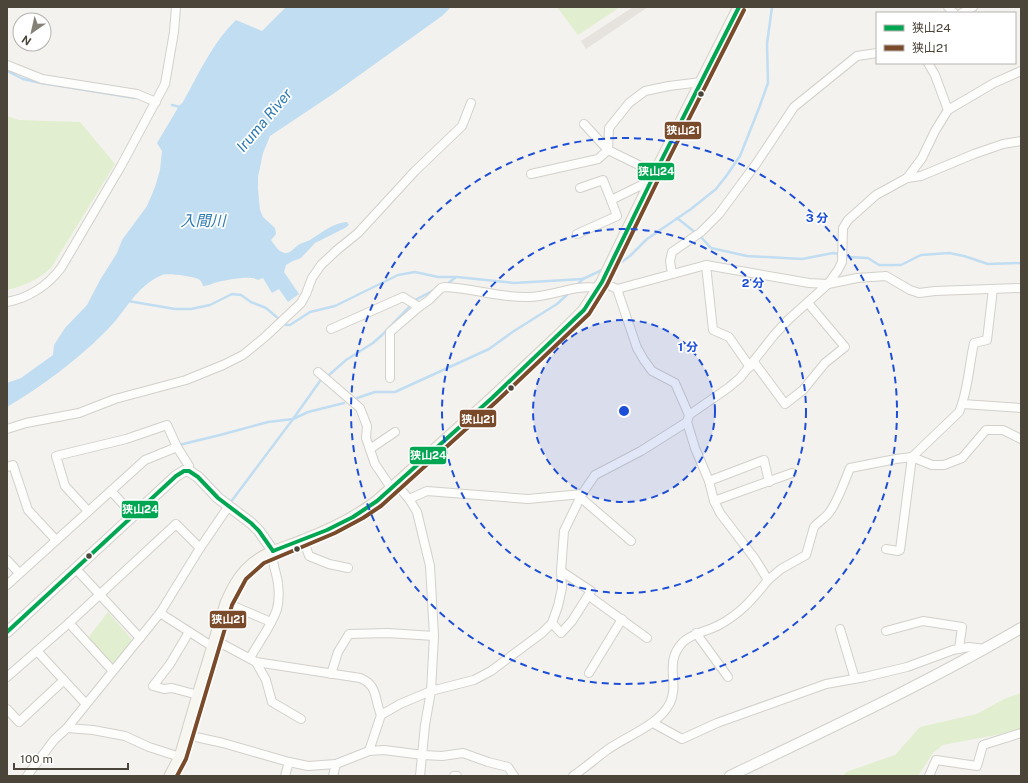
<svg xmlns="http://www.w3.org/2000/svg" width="1028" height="783" font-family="'Public Sans','Noto Sans JP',sans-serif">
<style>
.green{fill:#e1eecf}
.parking{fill:#e6e3df}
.water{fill:#c0ddf1}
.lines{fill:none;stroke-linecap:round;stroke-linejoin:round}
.stream{stroke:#c0ddf1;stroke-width:2.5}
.minor-casing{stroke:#d2d0cb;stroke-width:10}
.tertiary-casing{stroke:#d2d0cb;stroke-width:12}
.secondary-casing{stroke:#d3cfc5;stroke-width:13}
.minor{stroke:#fdfdfc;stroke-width:8}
.tertiary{stroke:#fdfdfc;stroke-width:10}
.secondary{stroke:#f7f6f1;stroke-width:11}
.bus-1-casing{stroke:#fff;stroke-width:7}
.bus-2-casing{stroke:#fff;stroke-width:7}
.bus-1{stroke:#00a651;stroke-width:4}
.bus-2{stroke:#7a4b2a;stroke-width:4}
.ring{fill:none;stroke:#1d4ed8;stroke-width:2;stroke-dasharray:7 5}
.bus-dot{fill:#4b4439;stroke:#fff;stroke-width:1.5}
.labels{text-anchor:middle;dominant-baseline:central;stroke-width:3.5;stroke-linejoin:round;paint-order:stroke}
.water-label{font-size:15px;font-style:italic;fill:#2e7ab2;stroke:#fff}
.centre{fill:#1d4ed8;stroke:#fff;stroke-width:2}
.ring-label{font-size:12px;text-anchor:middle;font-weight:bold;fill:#1d4ed8;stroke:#fff;stroke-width:3.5;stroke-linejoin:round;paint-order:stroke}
.line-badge{stroke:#fff;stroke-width:1.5}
.badge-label{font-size:11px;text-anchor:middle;font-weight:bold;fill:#fff}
</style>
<rect width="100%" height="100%" fill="#f4f2ee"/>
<g class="green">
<polygon points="557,7 620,7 578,35"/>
<path d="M7 116 19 120 80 122 115 164 51 268C36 281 26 285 7 290Z"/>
<polygon points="108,612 133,641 113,666 88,638"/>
<polygon points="1021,693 1021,728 1001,734 943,745 933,753 918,776 843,776 846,772 895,755 920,727 977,714 1004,699"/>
</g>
<polygon class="parking" points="633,7 648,7 586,49 581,41"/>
<path class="water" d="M286 7H451L442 16 333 94 270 136 263 153 258 177V189L260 210 263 217 275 228 276 234 271 240C275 245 278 252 285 253 290 254 294 248 298 245 301 243 306 242 310 240 321 233 333 223 347 222L349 225 345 228 315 243 301 258 293 261 286 265 284 272 299 294 288 302 279 289 272 293 263 278 258 280C251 275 227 280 218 282 212 283 209 286 203 286 202 283 201 280 198 279 192 276 166 273 162 275 135 286 124 315 104 333 75 362 42 386 7 407V383L21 378 53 355 54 345 65 328 87 305 100 280 117 253 122 240 147 206 155 187 160 170 162 151 157 143 179 106 183 102C198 75 213 42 236 20L262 31Z"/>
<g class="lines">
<g class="stream">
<polyline points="7,71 23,79 41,83 135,98"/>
<polyline points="172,105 180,107"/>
<polyline points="677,218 696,233"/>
<polyline points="699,235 711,248 747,256 802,259 833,253 839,254"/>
<polyline points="848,257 868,258 879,265 901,265 921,255 949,253 964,256 988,264 1021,263"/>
<polyline points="613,268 630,256 647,239 691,209 716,189 727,175 740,156 759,108 768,83 767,44 772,7"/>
<polyline points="446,285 456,277"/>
<polyline points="577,285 583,279 602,270"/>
<polyline points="128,301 175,309 191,309 210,305 232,294 241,295 251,302 266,308 286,325 290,325 310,312 335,306 398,275 415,272 438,277 457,277 514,283 583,279"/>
<polyline points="414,301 417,299 436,289"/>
<polyline points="329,375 346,360 373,343 382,335 411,305"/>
<polyline points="357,398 375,392 395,392 489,349 514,331 557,304 570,292"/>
<polyline points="179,445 220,435 268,422 293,419 308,412 344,403"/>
<polyline points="230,503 293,419 320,381"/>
</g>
<g class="minor-casing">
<g id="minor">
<polyline points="948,7 954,13"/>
<polyline points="962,13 973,7"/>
<polyline points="928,63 935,75 948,110"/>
<polyline points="7,65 42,79 137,94 156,102"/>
<polyline points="584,124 608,150 655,173"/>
<polyline points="531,174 598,159 608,150 609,128 629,103 645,91 669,86 701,82"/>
<polyline points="907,178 922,158 935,131 948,110 994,83 1021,71"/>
<polyline points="580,188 603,180 611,200 652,180"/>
<polyline points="577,234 617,216 611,200"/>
<polyline points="706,265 713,330 729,337 750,367"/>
<polyline points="672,274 670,261 672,252 701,232 719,214 756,164 794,107 857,56 877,53"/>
<polyline points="602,282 617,289 706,265 809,283 828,284 857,278 886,276 910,290 919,293 935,291 1021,288"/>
<path d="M7 302C29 298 48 285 61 268L121 166 165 84 174 32 176 7"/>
<path d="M331 329 403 297 419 307 429 300 441 288 445 287C473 288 500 298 528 297 552 297 574 284 598 288"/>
<polyline points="754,362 785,404 803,390 825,363 845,347 808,303"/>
<polyline points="318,372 360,408 367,426 366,438 375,464 392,489"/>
<polyline points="390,378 390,332 419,307"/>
<polyline points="963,404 1021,408"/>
<polyline points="689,415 728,388 740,378 775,334 788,320 828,284 838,270 842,262 843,228 848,220 876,195 907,178 921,176 974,154 1003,144 1021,141"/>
<polyline points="7,429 26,423 79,413 115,399 186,380 223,365 243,355 265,337 301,303 306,294 312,278 321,265 337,250 358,233 415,171 462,126 471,103"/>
<polyline points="370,449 395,432"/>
<polyline points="7,467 13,465 28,510 56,540"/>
<polyline points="709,481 764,460 769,482"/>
<polyline points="396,484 409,499 417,512 430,566 434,636 431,691 425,725 420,776"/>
<polyline points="111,491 134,516"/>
<polyline points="581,498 631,541"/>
<polyline points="409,499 427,491 528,499 582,494"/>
<polyline points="714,501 792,473"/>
<polyline points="88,511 65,486 56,456 126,439 167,425 177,447 189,466 189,471"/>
<polyline points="304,541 309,556 329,564 348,568"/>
<polyline points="200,548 228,507"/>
<polyline points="886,549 898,551 900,550 912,457 932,465 944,465 962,458 986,430 1003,430 1021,439"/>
<polyline points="7,560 19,573"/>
<polyline points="76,569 140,638"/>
<path d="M768 580 781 569 806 555 814 527C818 522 824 519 828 514 837 504 845 480 850 468L896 459 912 457 959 412C968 392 969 365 974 343L987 340 993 289"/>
<polyline points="7,585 145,460 177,447"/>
<polyline points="589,596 647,638"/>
<polyline points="226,603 271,622"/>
<polyline points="160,613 213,647"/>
<polyline points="69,623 112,670"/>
<polyline points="552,623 561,633 572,621 591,591 561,571"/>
<polyline points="840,629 855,679"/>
<polyline points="886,631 923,621 962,627 959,649"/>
<polyline points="189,632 170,664 153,686 164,689 172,688 198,695"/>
<polyline points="696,633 728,677"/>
<path d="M215 640 256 662 360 678C378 685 374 698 381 715L369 751"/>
<polyline points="37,651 86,704"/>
<path d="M250 658C258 643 272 625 277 609 279 601 279 592 278 584 277 573 271 563 273 551"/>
<polyline points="256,662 266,680 272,702 301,719"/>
<polyline points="589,673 622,619"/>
<polyline points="331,674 338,652 349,634 388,633 434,636"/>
<polyline points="7,677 69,623 176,524 200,548 160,613 67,728"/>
<polyline points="7,709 19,722 64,680"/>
<polyline points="381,715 400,704 431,691 474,680 491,671 542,633 552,623 558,606 562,588 561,571 564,531 582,494 595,475 641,451 687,422"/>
<polyline points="653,723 682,739 717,723 826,684 865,677 907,667 953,650 969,647 985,649"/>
<polyline points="187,735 223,743 289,762 308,766 336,764 369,751 384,750 423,755 442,756 463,753 488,762 508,767 514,776"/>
<polyline points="27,776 54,740 67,728 93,730 125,736 149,747 180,757"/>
<polyline points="285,776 289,762"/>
<polyline points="333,776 336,764"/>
<polyline points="454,776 457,776"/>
<path d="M573 776C585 768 596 758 607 750 628 735 658 726 670 703 680 682 663 663 683 642 695 632 706 632 719 625 740 614 753 599 768 580L755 559 720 513 714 501 709 481 695 448 687 422 689 415 675 383 652 371 644 360 637 348 617 289"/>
<polyline points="929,776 936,760 977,766 983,745 1021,733"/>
</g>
</g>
<g class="tertiary-casing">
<g id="tertiary">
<polyline points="7,632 176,476 184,471 189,471 198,477 218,498 251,523 259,531 273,551"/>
<path d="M730 776C828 729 927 683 1021 628"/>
</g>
</g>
<g class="secondary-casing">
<path id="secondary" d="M170 776 180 757 198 695 226 603C232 590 238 577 249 567 264 552 285 548 304 540 330 530 355 518 377 501L492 398 560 334 584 310 602 282 655 173 739 7"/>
</g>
<use href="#minor" class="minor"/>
<use href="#tertiary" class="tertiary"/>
<use href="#secondary" class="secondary"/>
<g class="bus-1-casing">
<g id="bus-1">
<polyline points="273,551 327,530 353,517 377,501 492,398 584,310 602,282 655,173 739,7"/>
<polyline points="7,632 176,476 184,471 189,471 198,477 218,498 251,523 259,531 273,551"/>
</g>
</g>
<g class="bus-2-casing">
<polyline id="bus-2" points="177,776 186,759 232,605 246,579 264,563 335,533 363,518 381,506 496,402 589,314 607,285 660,176 744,10"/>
</g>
<use href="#bus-1" class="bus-1"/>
<use href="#bus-2" class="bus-2"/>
</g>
<circle cx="624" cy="411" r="91" fill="#1d4ed8" fill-opacity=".12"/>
<g class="ring">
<circle cx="624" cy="411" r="91"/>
<circle cx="624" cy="411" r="182"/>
<circle cx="624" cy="411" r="273"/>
</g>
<g class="bus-dot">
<circle cx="701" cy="94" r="3.5"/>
<circle cx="511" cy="388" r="3.5"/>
<circle cx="297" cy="549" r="3.5"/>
<circle cx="89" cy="556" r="3.5"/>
</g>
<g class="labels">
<g class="water-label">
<text transform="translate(264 120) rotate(-50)">Iruma River</text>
<text x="203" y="220">入間川</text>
</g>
</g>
<circle cx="624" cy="411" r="6" class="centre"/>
<g class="ring-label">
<text x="817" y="222">3 分</text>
<text x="753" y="287">2 分</text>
<text x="688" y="351">1 分</text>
</g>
<g class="line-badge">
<rect x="664" y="121" width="38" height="19" rx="4" fill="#7a4b2a"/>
<rect x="637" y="162" width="38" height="19" rx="4" fill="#00a651"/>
<rect x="459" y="409" width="38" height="19" rx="4" fill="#7a4b2a"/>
<rect x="409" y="446" width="38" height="19" rx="4" fill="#00a651"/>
<rect x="121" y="500" width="38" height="19" rx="4" fill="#00a651"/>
<rect x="209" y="610" width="38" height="19" rx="4" fill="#7a4b2a"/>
</g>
<g class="badge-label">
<text x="683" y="134">狭山21</text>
<text x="656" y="175">狭山24</text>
<text x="478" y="423">狭山21</text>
<text x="428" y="459">狭山24</text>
<text x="140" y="513">狭山24</text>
<text x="228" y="623">狭山21</text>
</g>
<rect width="1028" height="783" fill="none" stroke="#4b4439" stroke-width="16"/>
<rect x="876" y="12" width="140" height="52" fill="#ffffff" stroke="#b7b4b0"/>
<rect x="884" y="25" width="20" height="6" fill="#00a651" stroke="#b7b4b0"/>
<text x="912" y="32" font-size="12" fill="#4b4439">狭山24</text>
<rect x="884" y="45" width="20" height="6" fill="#7a4b2a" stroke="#b7b4b0"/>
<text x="912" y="52" font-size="12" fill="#4b4439">狭山21</text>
<g transform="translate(32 32) rotate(214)"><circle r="19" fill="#ffffff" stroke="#b7b4b0"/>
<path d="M0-3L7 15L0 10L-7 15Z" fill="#868178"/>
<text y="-6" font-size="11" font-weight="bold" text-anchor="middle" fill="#4b4439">N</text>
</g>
<path d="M14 763v6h114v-6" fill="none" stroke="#4b4439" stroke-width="2"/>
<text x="20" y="763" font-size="12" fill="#4b4439" stroke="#ffffff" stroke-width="3" paint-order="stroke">100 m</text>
</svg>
